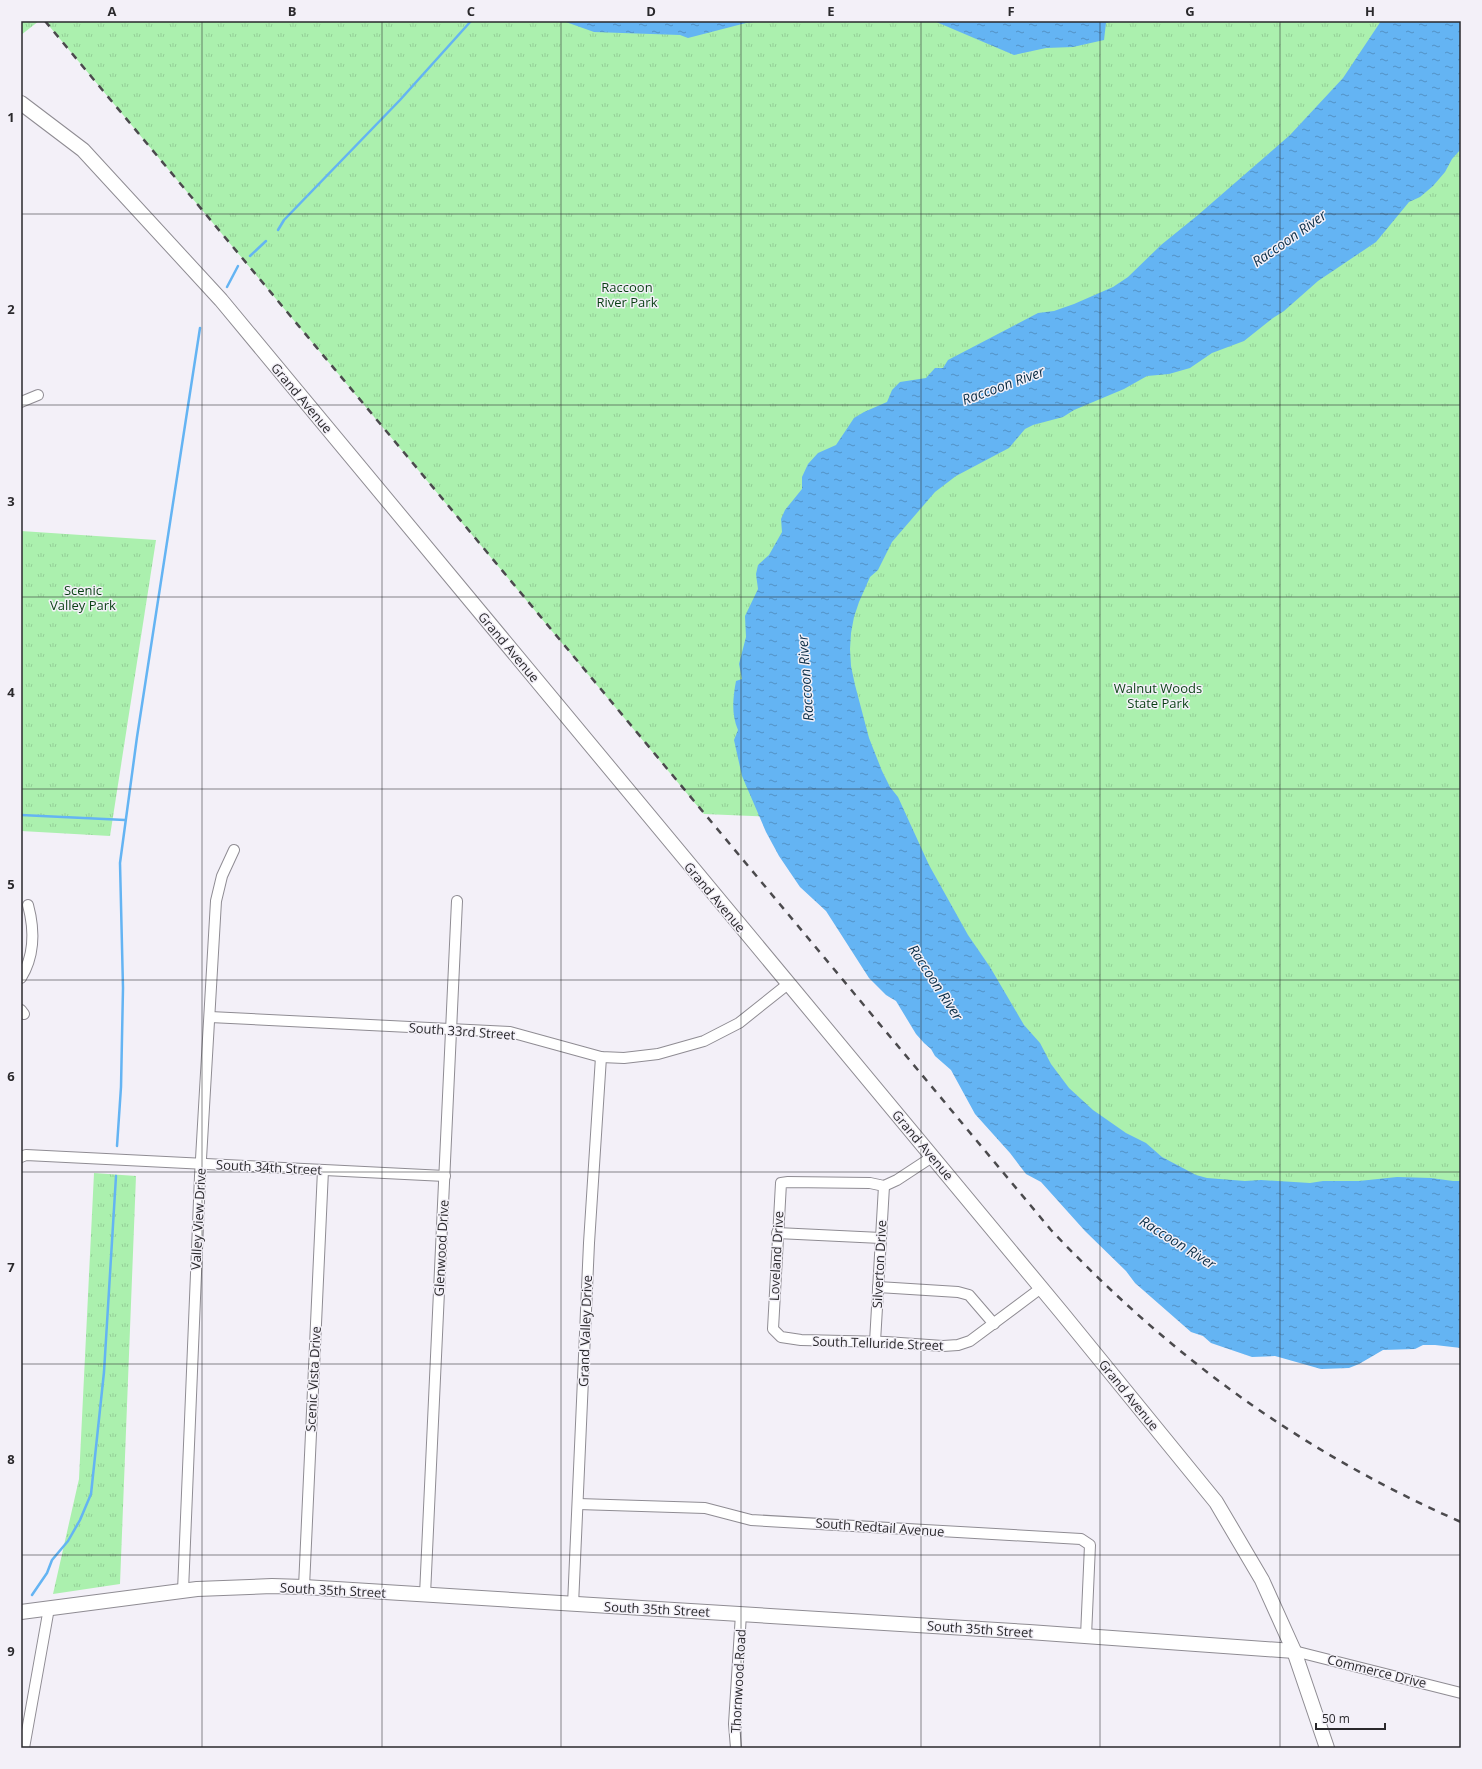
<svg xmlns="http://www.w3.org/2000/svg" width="1482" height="1769" font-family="'Open Sans',sans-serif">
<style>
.park{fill:url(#park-tufts)}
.water{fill:url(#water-ripples)}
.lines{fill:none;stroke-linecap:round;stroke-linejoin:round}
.stream{stroke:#64b4f3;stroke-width:2.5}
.street-casing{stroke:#8f8c93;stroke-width:12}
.secondary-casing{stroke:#8f8c93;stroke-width:16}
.street{stroke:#fff;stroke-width:10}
.secondary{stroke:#fff;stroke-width:14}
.rail{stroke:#4b4a4d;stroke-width:2.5;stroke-dasharray:7 7;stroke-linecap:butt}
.grid{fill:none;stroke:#2a292c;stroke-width:1;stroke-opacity:0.55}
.labels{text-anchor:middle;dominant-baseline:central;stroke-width:3;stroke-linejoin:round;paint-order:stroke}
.park-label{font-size:13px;fill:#093f13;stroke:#f3f0f8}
.street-label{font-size:13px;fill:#2a292c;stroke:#f3f0f8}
.water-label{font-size:14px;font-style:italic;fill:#0b2e47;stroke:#f3f0f8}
.neatline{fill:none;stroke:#2a292c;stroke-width:1.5}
.grid-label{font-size:13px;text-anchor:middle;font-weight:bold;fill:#2a292c}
</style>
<defs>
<pattern id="park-tufts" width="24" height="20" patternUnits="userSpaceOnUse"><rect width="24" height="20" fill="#abf0ae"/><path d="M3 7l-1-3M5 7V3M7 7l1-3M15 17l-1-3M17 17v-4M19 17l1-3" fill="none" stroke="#93ce96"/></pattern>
<pattern id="water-ripples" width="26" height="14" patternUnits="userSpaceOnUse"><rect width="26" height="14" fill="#64b4f3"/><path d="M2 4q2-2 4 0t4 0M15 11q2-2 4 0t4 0" fill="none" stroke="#5392c5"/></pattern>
</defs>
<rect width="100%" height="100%" fill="#f3f0f8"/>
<g class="park">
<polygon points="21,21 39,21 21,35"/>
<polygon points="45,21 1431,21 1299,197 904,403 798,818 704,814"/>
<polygon points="1461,90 1461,1199 1124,1189 872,806 838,602 864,529"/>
<polygon points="21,531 156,540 110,836 21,831"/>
<polygon points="94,1173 136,1176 120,1584 53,1594 79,1479"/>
</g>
<g class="water">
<polygon points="563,21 762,21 746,23 688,38 680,35 594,32"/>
<polygon points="934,21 1114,21 1106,23 1104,40 1073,47 1046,48 1014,55"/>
<path d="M1381 21H1461V149L1452 159 1445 172 1433 186 1420 197 1409 202 1376 242 1318 281 1284 311 1273 318 1244 341 1212 353 1190 368 1169 374 1147 376 1124 389 1074 410 1063 417 1033 425 1025 429 1009 448 956 476 935 492 892 542 878 570 870 577 859 602 854 617 851 633 850 649 851 666 855 685 869 738 882 771 890 787 898 797 929 865 968 935 990 967 1024 1025 1040 1043 1051 1064 1069 1088 1093 1110 1126 1133 1146 1143 1162 1157 1196 1175 1207 1178 1245 1181 1261 1180 1310 1183 1323 1181H1359L1397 1177 1431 1178 1453 1181H1461V1348L1435 1345H1423L1415 1349 1383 1350 1359 1364 1349 1368 1321 1369 1275 1356 1252 1357 1211 1343 1203 1336 1191 1332 1135 1283 1126 1271 1085 1231 1041 1182 1026 1174 1010 1153 975 1114 951 1070 935 1056 931 1049 924 1043 916 1034 896 1001 886 995 869 978 826 911 800 887 779 856 766 832 742 776 734 740 738 730C731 714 733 697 736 681L742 679 739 664 746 637 745 616 758 589 756 574 758 565 769 555 782 532 781 519 785 510 802 489V477L808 464 818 453 836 445 854 418 864 412 887 402 892 390 900 382 926 378 935 368H943L948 360 1038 313 1054 311 1074 304 1113 287 1128 277 1161 245 1198 215 1290 135 1343 78Z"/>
</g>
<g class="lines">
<g class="stream">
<polyline points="278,230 284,220 400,100 471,21"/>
<polyline points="250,256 266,241"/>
<polyline points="227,287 238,266"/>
<polyline points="21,815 125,820"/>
<polyline points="117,1146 121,1087 123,988 120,863 137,737 200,328"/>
<polyline points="32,1595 47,1573 52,1560 68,1541 80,1520 91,1494 104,1372 116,1176"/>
</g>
<g class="street-casing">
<g id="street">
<polyline points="21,402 38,395"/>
<path d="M21 978C35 955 35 931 28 905"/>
<polyline points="21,1010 24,1014"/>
<polyline points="210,1017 510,1032 601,1057 624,1058 658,1054 704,1041 739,1023 788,984"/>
<polyline points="21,1157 26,1155 445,1176"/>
<polyline points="932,1157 897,1180 884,1186 870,1183 788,1182 781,1183 773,1329 781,1337 801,1340 886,1342 943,1346 958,1345 970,1341 1041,1288"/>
<polyline points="777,1233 881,1238"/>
<polyline points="878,1287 958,1292 969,1295 994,1324"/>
<polyline points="875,1342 884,1186"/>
<polyline points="578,1504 705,1508 751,1520 1081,1539 1090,1545 1086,1636"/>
<polyline points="304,1587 323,1170"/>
<polyline points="183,1591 200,1176 216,901 222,876 234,850"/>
<polyline points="425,1595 457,901"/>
<polyline points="573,1605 589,1243 601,1057"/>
<polyline points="1294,1651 1461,1693"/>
<polyline points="24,1748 49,1608"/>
<polyline points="736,1748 734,1724 741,1614"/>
</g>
</g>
<g class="secondary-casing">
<g id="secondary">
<polyline points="21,103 83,150 221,300 1062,1313 1216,1502 1262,1580 1294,1651 1327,1748"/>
<polyline points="21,1612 197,1589 272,1586 304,1587 1029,1632 1294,1651"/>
</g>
</g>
<use href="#street" class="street"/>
<use href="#secondary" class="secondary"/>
<path class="rail" d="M45 21 1051 1230C1171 1357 1300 1451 1461 1522"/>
</g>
<path class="grid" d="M202 21V1748M382 21V1748M561 21V1748M741 21V1748M921 21V1748M1100 21V1748M1280 21V1748M21 214H1461M21 405H1461M21 597H1461M21 789H1461M21 980H1461M21 1172H1461M21 1364H1461M21 1555H1461"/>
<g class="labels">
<g class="park-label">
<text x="627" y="287">Raccoon<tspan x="627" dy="15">River Park</tspan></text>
<text x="83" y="590">Scenic<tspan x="83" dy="15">Valley Park</tspan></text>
<text x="1158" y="688">Walnut Woods<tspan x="1158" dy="15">State Park</tspan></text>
</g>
<g class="street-label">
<text transform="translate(302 398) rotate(50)">Grand Avenue</text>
<text transform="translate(509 647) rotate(50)">Grand Avenue</text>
<text transform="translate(715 897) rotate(50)">Grand Avenue</text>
<text transform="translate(462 1031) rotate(4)">South 33rd Street</text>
<text transform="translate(923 1145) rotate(50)">Grand Avenue</text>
<text transform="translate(269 1167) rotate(3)">South 34th Street</text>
<text transform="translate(198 1219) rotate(-87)">Valley View Drive</text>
<text transform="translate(441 1248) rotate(-87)">Glenwood Drive</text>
<text transform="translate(776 1256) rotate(-87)">Loveland Drive</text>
<text transform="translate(879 1264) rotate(-87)">Silverton Drive</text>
<text transform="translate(585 1331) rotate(-88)">Grand Valley Drive</text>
<text transform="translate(878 1343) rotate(2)">South Telluride Street</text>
<text transform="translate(313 1379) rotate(-87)">Scenic Vista Drive</text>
<text transform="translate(1129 1395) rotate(51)">Grand Avenue</text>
<text transform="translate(880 1527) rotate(4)">South Redtail Avenue</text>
<text transform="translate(333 1590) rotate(3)">South 35th Street</text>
<text transform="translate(657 1609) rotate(3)">South 35th Street</text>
<text transform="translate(980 1629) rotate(4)">South 35th Street</text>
<text transform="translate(1377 1671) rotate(14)">Commerce Drive</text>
<text transform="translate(738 1681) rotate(-87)">Thornwood Road</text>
</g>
<g class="water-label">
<text transform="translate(1289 238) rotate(-35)">Raccoon River</text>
<text transform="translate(1003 385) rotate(-20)">Raccoon River</text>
<text transform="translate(805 678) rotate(-94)">Raccoon River</text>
<text transform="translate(936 982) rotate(57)">Raccoon River</text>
<text transform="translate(1178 1242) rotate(32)">Raccoon River</text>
</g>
</g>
<rect width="1482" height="1769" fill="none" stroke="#f3f0f8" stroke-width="44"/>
<path d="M1316 1723v6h69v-6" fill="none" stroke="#2a292c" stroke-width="2"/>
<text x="1322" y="1723" font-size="12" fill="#2a292c" stroke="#f3f0f8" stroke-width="3" paint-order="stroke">50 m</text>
<rect x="22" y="22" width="1438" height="1725" class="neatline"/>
<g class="grid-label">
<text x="112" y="16">A</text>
<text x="292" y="16">B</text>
<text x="471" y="16">C</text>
<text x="651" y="16">D</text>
<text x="831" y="16">E</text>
<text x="1011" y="16">F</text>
<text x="1190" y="16">G</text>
<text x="1370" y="16">H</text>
<text x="11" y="122">1</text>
<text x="11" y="314">2</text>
<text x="11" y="506">3</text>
<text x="11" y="697">4</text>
<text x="11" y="889">5</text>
<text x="11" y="1081">6</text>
<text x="11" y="1272">7</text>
<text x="11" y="1464">8</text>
<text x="11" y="1656">9</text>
</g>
</svg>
